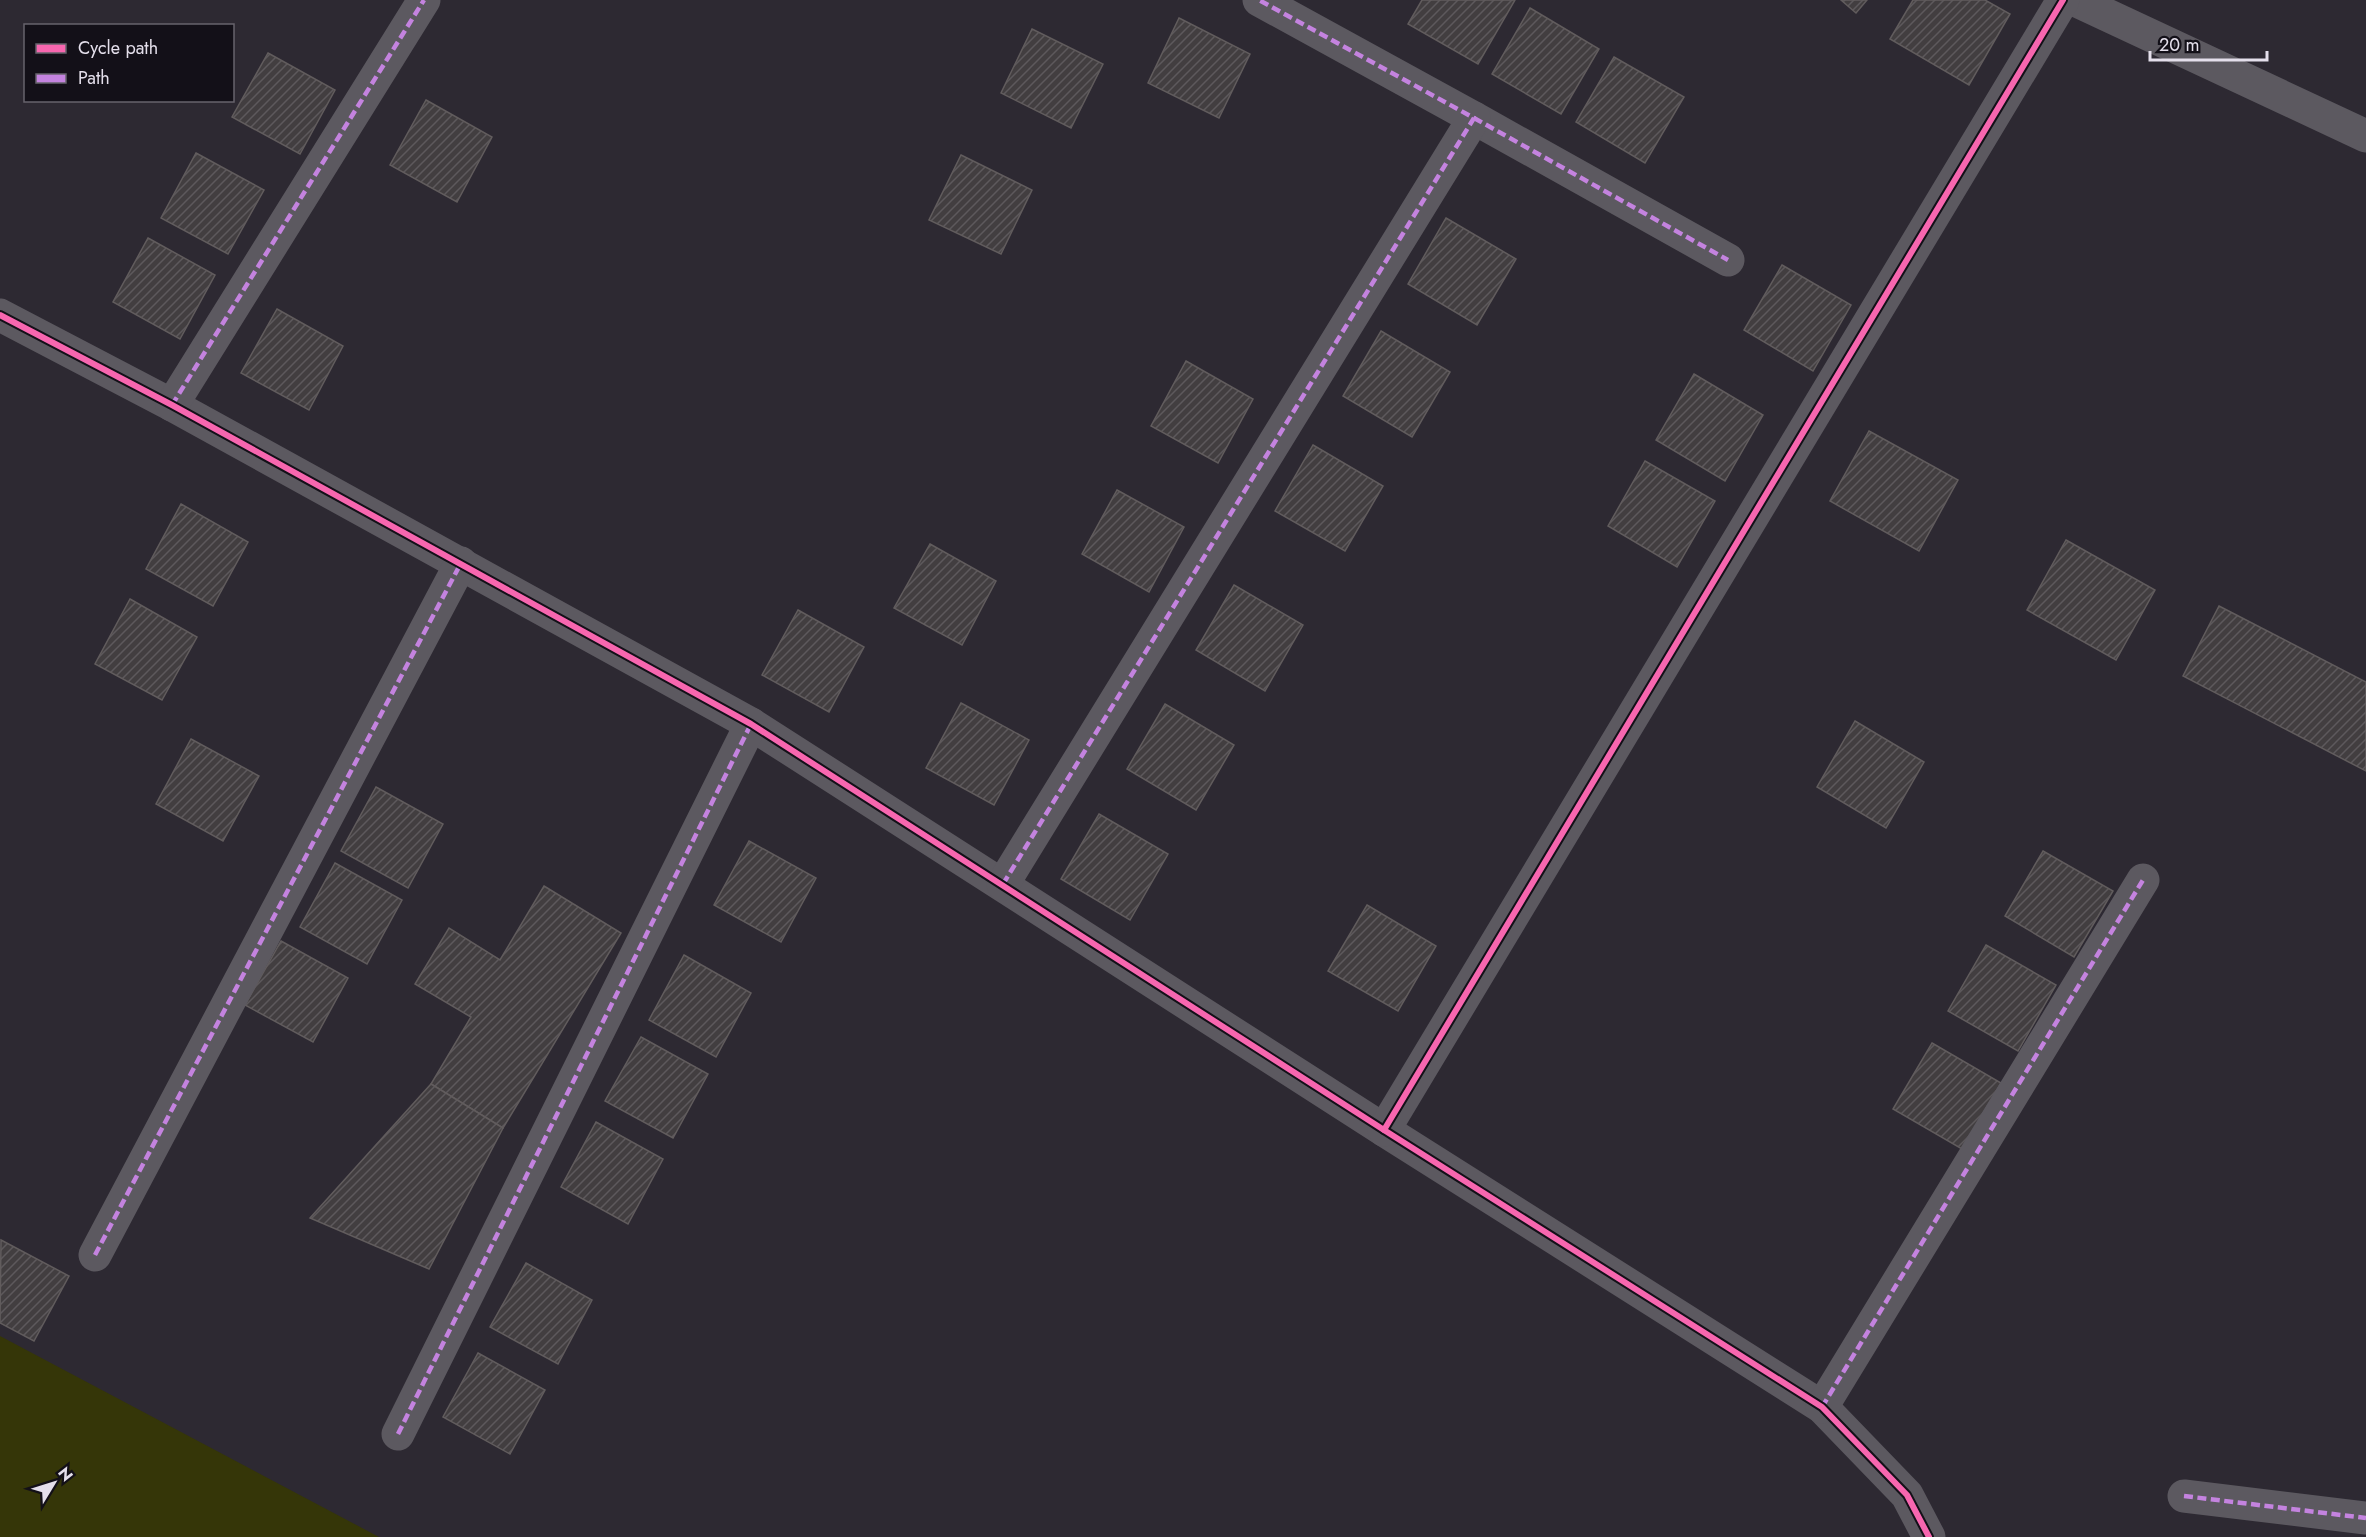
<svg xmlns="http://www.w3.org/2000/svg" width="2366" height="1537" font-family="Jost,sans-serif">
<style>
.grass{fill:#353608}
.building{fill:url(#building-hatch);stroke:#615c5d;stroke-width:1.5}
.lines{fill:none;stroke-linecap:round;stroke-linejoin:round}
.minor{stroke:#5c5960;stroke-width:33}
.quiet{stroke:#c483df;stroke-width:4.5;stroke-dasharray:9 4.5;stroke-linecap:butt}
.cycleway-casing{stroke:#131018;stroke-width:10}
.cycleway{stroke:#f766af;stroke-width:6}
</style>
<defs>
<pattern id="building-hatch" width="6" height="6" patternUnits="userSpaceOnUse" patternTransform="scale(1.5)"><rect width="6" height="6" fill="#423e40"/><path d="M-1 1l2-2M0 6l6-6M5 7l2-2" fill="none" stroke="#5d595c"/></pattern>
</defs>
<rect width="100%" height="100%" fill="#2d2932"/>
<polygon class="grass" points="0,1336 379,1537 0,1537"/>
<g class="building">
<polygon points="1422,0 1515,0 1478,64 1408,24"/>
<polygon points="1841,0 1867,0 1856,13"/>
<polygon points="1913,0 1985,0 2010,14 1969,85 1890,39"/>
<polygon points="1530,8 1599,49 1561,114 1492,74"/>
<polygon points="1179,18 1250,54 1219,118 1148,83"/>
<polygon points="1032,29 1103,64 1071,128 1001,93"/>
<polygon points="268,53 335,90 300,154 232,117"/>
<polygon points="1614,57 1684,97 1645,163 1576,122"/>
<polygon points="426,100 492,137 457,202 390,165"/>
<polygon points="196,153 264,190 228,254 161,218"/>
<polygon points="961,155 1032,190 1001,254 929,220"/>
<polygon points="1446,218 1516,259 1477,325 1408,284"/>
<polygon points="148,238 215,275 180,339 113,302"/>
<polygon points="1782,265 1851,305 1813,371 1744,330"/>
<polygon points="277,309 343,346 309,410 241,373"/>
<polygon points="1381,331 1450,372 1412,437 1343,396"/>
<polygon points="1186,361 1253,399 1218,463 1151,426"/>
<polygon points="1694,374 1763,415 1725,481 1656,440"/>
<polygon points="1869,431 1958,480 1919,551 1830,501"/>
<polygon points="1313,445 1383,486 1345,551 1275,511"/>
<polygon points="1645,461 1715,501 1677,567 1608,526"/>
<polygon points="1117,490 1184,527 1149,592 1082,554"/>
<polygon points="181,504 248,542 213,606 146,569"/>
<polygon points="2066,540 2155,590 2116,660 2027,610"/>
<polygon points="930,544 996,581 962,645 894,608"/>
<polygon points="1234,585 1303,625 1265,691 1196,650"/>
<polygon points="130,599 197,637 162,700 95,664"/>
<polygon points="2219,606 2366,682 2366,771 2183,676"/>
<polygon points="798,610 864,647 829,712 762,675"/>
<polygon points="961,703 1029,740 994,805 926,768"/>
<polygon points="1165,704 1234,745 1196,810 1127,769"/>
<polygon points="1855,721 1924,762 1886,828 1817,787"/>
<polygon points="191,739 259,776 223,841 156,804"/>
<polygon points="376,787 443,824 408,888 341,851"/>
<polygon points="1099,814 1168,854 1130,920 1061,879"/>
<polygon points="749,841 816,878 781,942 714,905"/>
<polygon points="2043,851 2113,891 2074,957 2005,916"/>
<polygon points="335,863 402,900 367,964 300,927"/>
<polygon points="544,886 621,933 503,1128 431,1084 471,1017 415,984 449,928 500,960"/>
<polygon points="1367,905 1436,946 1398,1011 1328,971"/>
<polygon points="281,941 348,978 313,1042 245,1005"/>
<polygon points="1986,945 2056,985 2018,1051 1948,1011"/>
<polygon points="684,955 751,993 716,1057 649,1020"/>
<polygon points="641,1037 708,1074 673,1138 605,1101"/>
<polygon points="1932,1043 2001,1083 1962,1149 1893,1109"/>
<polygon points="431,1084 503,1128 429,1269 310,1218"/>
<polygon points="596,1122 663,1159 628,1224 561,1187"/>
<polygon points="1,1240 69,1276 34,1341 0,1323"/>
<polygon points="526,1263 592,1300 558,1364 490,1327"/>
<polygon points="478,1353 545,1390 510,1454 443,1417"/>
</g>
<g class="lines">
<g class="minor">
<polyline points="2075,0 2366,136"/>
<polyline points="1474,118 1728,260"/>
<polyline points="0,315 172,405 751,724 1384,1130 1822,1407 1907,1495 1929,1537"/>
<polyline points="172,405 424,0"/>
<polyline points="1003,884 1474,118 1259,0"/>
<polyline points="1384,1130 2063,0"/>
<polyline points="95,1255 461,563"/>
<polyline points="1822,1407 2143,880"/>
<polyline points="398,1434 751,724"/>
<polyline points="2184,1496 2366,1518"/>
</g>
<g class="quiet">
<polyline points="1474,118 1728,260"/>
<polyline points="172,405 424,0"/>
<polyline points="1003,884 1474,118 1259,0"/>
<polyline points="95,1255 461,563"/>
<polyline points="1822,1407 2143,880"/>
<polyline points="398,1434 751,724"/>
<polyline points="2184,1496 2366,1518"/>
</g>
<g class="cycleway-casing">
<g id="cycleway">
<polyline points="0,315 172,405 751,724 1384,1130 1822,1407 1907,1495 1929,1537"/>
<polyline points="1384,1130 2063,0"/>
</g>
</g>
<use href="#cycleway" class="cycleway"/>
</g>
<rect x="24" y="24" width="210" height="78" fill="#131018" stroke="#67636c" stroke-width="1.5"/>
<rect x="36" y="44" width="30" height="9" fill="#f766af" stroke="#67636c" stroke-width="1.5"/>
<text x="78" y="54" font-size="18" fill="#e4dfeb">Cycle path</text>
<rect x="36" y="74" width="30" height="9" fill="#c483df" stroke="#67636c" stroke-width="1.5"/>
<text x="78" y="84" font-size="18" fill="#e4dfeb">Path</text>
<g transform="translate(54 1483) rotate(52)" stroke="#131018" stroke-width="4.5" paint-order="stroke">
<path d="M0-4.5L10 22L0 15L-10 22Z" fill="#e4dfeb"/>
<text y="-9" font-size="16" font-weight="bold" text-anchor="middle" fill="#e4dfeb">N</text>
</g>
<path d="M2150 51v9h117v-9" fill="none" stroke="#e4dfeb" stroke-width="3"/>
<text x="2159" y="51" font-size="18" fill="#e4dfeb" stroke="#131018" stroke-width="4.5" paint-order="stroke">20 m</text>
</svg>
